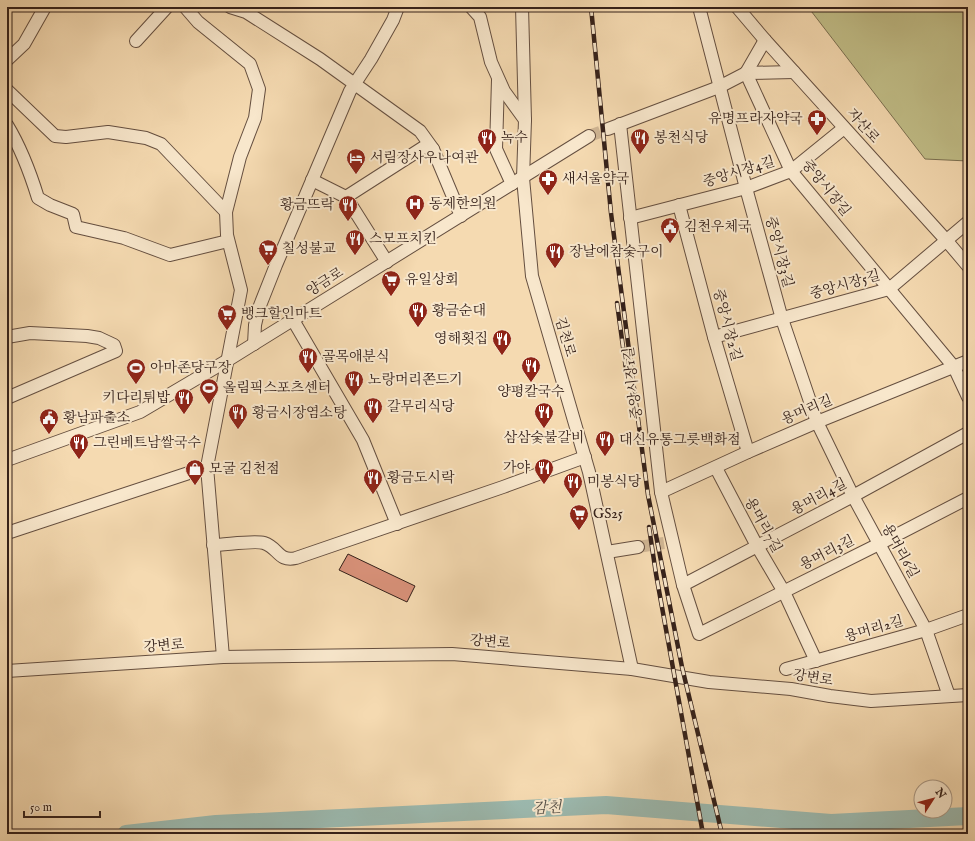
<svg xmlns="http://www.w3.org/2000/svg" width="975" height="841" font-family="'IM FELL English','Noto Serif KR',serif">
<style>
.green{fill:#c1be88;stroke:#7b7051}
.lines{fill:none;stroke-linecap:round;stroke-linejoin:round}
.river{stroke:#9cbab0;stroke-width:18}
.building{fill:#d89179;stroke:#35211a}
.minor-tunnel{stroke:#cfb593;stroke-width:12;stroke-dasharray:12 6;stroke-linecap:butt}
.minor-casing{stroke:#654f40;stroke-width:14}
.minor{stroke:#f8e7cc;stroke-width:12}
.rail-casing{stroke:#35211a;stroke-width:4.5}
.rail{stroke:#f8e7cc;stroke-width:3;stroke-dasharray:9;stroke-linecap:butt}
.labels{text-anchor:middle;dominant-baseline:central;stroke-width:4;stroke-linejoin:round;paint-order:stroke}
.poi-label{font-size:14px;fill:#35211a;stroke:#f8e7cc;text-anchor:start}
.street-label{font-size:14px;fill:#35211a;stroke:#f8e7cc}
.water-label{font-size:15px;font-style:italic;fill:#544f47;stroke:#f8e7cc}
</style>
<rect width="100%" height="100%" fill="#f5dab1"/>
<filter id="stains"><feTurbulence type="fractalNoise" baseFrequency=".005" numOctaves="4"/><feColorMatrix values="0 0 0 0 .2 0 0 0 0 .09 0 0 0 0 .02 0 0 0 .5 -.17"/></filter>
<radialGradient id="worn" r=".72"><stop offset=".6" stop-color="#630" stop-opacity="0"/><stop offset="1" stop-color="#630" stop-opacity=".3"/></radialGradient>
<polygon class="green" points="808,7 968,7 968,161 925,159"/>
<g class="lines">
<polyline class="river" points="126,834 216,824 606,805 831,823 968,816"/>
</g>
<polygon class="building" points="348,554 415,586 407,602 339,570"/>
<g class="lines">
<g class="minor-tunnel">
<polyline points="589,136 608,129"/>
<polyline points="638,547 664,543"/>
</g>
<g class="minor-casing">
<g id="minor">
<polyline points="185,7 198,22 250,64 259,89 255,118 240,157 226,212 227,235 241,290 207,467 223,657"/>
<polyline points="230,7 246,12 320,59 420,131 433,149 461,216"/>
<polyline points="471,7 480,17 491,62 504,91 525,120"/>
<polyline points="522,7 525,120 523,178 532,276 589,472 632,669"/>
<polyline points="699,7 746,188 782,319 817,422 853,496 926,630 949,696"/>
<polyline points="737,7 765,40 946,240 968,266"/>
<polyline points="136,41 167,7"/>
<polyline points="7,60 24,44 45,7"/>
<polyline points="746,73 791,171 954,367 968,397"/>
<polyline points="746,73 765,40"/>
<polyline points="498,80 496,149 512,184"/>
<polyline points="7,90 55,136 66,137 108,132 146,138 161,144 226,212"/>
<polyline points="620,124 661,492 683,585 699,634 879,544 968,498"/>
<path d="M7 125C21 148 30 172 38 198L50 205 73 214 76 227 124 238 170 255 228 241"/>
<polyline points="608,129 719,87 746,73 794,72"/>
<polyline points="312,180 346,197 387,262"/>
<polyline points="346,197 424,147 433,149"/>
<polyline points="679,205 714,337 748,452"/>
<polyline points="630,218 746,188 791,171 844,128"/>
<polyline points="293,320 363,440 397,524"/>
<polyline points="7,337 30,333 87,336 99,338 114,345 116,351 7,398"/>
<polyline points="714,337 889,289 968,222"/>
<polyline points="254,344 255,325 259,308 276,265 350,91 371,59 393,20 398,7"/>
<polyline points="7,460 140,412 228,360 589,136"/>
<polyline points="716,468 757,546 784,592 816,661"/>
<polyline points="661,492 748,452 817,422 968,361"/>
<polyline points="7,533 207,467"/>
<path d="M213 545C225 545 254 540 264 543 279 548 278 562 296 558L503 487 585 457"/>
<polyline points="607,552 638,547"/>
<polyline points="683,585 853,496 968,433"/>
<polyline points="786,669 926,630 968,615"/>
<polyline points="7,671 223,657 452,654 632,669 709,682 791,689 830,696 871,701 968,695"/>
</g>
</g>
<use href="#minor" class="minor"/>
<g class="rail-casing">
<g id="rail">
<polyline points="591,7 611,213 648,495 682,667 722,834"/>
<polyline points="617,303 626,369"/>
<polyline points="649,527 656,574 703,834"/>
</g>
</g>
<use href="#rail" class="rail"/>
</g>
<defs>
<g id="pharmacy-pin" transform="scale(1)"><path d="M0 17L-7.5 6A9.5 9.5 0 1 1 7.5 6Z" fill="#8f2418" stroke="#f8e7cc"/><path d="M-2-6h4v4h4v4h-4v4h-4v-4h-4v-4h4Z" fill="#fff"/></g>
<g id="restaurant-pin" transform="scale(1)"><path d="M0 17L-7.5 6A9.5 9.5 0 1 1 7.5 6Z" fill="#8f2418" stroke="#f8e7cc"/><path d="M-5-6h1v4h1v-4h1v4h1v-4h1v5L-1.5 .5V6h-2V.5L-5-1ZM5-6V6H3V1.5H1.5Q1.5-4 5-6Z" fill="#fff"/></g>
<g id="hotel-pin" transform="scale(1)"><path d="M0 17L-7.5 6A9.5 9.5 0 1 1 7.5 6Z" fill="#8f2418" stroke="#f8e7cc"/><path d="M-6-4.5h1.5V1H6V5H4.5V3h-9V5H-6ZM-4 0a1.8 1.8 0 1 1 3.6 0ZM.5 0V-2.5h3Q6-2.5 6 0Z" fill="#fff"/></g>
<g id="hospital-pin" transform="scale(1)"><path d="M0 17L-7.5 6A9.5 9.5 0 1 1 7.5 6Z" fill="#8f2418" stroke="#f8e7cc"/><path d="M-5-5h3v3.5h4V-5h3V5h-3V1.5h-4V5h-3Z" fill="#fff"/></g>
<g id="civic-pin" transform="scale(1)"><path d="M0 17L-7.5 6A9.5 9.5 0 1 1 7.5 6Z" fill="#8f2418" stroke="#f8e7cc"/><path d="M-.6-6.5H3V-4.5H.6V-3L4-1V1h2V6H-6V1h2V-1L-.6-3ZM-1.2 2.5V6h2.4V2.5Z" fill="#fff"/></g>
<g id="supermarket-pin" transform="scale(1)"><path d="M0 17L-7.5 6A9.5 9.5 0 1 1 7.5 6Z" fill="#8f2418" stroke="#f8e7cc"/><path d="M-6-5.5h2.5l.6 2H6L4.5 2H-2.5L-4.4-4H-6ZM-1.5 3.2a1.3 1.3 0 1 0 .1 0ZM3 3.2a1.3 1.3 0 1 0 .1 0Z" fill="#fff"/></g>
<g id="stadium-pin" transform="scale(1)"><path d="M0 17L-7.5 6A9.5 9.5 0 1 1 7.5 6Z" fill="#8f2418" stroke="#f8e7cc"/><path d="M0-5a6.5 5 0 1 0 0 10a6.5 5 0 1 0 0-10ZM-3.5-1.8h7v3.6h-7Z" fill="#fff"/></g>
<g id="shop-pin" transform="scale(1)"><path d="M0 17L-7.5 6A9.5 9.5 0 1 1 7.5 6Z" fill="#8f2418" stroke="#f8e7cc"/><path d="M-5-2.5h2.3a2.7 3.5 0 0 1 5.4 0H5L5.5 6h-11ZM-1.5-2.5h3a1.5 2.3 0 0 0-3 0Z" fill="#fff"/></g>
</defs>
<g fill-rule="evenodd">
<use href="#pharmacy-pin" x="817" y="119"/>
<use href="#restaurant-pin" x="487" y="138"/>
<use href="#restaurant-pin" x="640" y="138"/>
<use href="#hotel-pin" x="356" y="158"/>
<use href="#pharmacy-pin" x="548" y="179"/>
<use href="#hospital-pin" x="415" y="204"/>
<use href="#restaurant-pin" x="348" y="205"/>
<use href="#civic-pin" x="670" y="227"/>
<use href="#restaurant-pin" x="355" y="239"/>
<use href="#supermarket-pin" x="268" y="249"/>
<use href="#restaurant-pin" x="555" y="252"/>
<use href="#supermarket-pin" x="391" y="280"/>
<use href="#restaurant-pin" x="418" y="311"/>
<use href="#supermarket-pin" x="227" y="314"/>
<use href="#restaurant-pin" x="502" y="339"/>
<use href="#restaurant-pin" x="308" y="357"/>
<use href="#restaurant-pin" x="531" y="366"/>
<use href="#stadium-pin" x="136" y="368"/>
<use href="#restaurant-pin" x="354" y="380"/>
<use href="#stadium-pin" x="209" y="388"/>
<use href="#restaurant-pin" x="184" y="398"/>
<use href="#restaurant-pin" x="373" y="407"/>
<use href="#restaurant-pin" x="544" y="412"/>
<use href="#restaurant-pin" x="238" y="413"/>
<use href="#civic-pin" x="49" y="418"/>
<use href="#restaurant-pin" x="605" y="440"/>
<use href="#restaurant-pin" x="79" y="443"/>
<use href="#restaurant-pin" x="544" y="468"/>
<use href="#shop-pin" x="195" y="469"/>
<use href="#restaurant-pin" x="373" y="478"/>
<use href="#restaurant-pin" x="573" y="482"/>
<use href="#supermarket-pin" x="579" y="514"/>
</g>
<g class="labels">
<g class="poi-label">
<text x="803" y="119" text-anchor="end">유명프라자약국</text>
<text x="501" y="138">녹수</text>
<text x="654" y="138">봉천식당</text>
<text x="370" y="158">서림장사우나여관</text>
<text x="562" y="179">새서울약국</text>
<text x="429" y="204">동제한의원</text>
<text x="334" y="205" text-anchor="end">황금뜨락</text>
<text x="684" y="227">김천우체국</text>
<text x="369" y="239">스모프치킨</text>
<text x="282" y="249">칠성불교</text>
<text x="569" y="252">장날에참숯구이</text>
<text x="405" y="280">유일상회</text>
<text x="432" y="311">황금순대</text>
<text x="241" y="314">뱅크할인마트</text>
<text x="488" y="339" text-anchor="end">영해횟집</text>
<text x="322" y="357">골목애분식</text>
<text x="150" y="368">아마존당구장</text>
<text x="368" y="380">노랑머리쫀드기</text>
<text x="223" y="388">올림픽스포츠센터</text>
<text x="531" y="392" text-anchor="middle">양평칼국수</text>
<text x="170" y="398" text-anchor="end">키다리튀밥</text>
<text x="387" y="407">갈무리식당</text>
<text x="252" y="413">황금시장염소탕</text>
<text x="63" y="418">황남파출소</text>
<text x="544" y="438" text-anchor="middle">삼삼숯불갈비</text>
<text x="619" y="440">대신유통그릇백화점</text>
<text x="93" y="443">그린베트남쌀국수</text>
<text x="530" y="468" text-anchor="end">가야</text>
<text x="209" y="469">모굴 김천점</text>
<text x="387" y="478">황금도시락</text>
<text x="587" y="482">미봉식당</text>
<text x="593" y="514">GS25</text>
</g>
<g class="street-label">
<text transform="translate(863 126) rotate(48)">자산로</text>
<text transform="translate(739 172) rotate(-17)">중앙시장4길</text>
<text transform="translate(826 188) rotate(51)">중앙시장길</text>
<text transform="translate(779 252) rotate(75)">중앙시장3길</text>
<text transform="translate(325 282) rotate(-32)">양금로</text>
<text transform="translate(845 285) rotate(-16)">중앙시장5길</text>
<text transform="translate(727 325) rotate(75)">중앙시장2길</text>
<text transform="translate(565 337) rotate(74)">김천로</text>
<text transform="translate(633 383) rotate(-97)">중앙시장1길</text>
<text transform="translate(807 410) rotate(-23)">용머리길</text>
<text transform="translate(819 497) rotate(-28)">용머리4길</text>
<text transform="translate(763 525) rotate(61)">용머리7길</text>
<text transform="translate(900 551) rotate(61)">용머리6길</text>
<text transform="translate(827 553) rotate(-27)">용머리3길</text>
<text transform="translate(874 629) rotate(-16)">용머리2길</text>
<text transform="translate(490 642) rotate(5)">강변로</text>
<text transform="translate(164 646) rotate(-4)">강변로</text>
<text transform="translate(813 678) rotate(9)">강변로</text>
</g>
<g class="water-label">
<text transform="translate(547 808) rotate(-3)">감천</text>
</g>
</g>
<rect width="975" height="841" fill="none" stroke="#f5dab1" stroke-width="24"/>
<rect x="8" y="8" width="959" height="825" fill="none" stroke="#35211a" stroke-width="2"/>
<rect x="12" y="12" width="951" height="817" fill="none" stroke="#35211a"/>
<g transform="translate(933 799) rotate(54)"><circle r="19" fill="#f8e7cc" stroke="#aa9885"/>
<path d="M0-3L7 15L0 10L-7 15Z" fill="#8f2418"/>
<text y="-6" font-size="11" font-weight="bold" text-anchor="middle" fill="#35211a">N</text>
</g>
<path d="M24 811v6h76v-6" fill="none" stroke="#35211a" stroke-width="2"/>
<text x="30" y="811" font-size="12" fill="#35211a" stroke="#f8e7cc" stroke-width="3" paint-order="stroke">50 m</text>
<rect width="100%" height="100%" filter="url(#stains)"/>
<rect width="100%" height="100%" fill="url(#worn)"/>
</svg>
